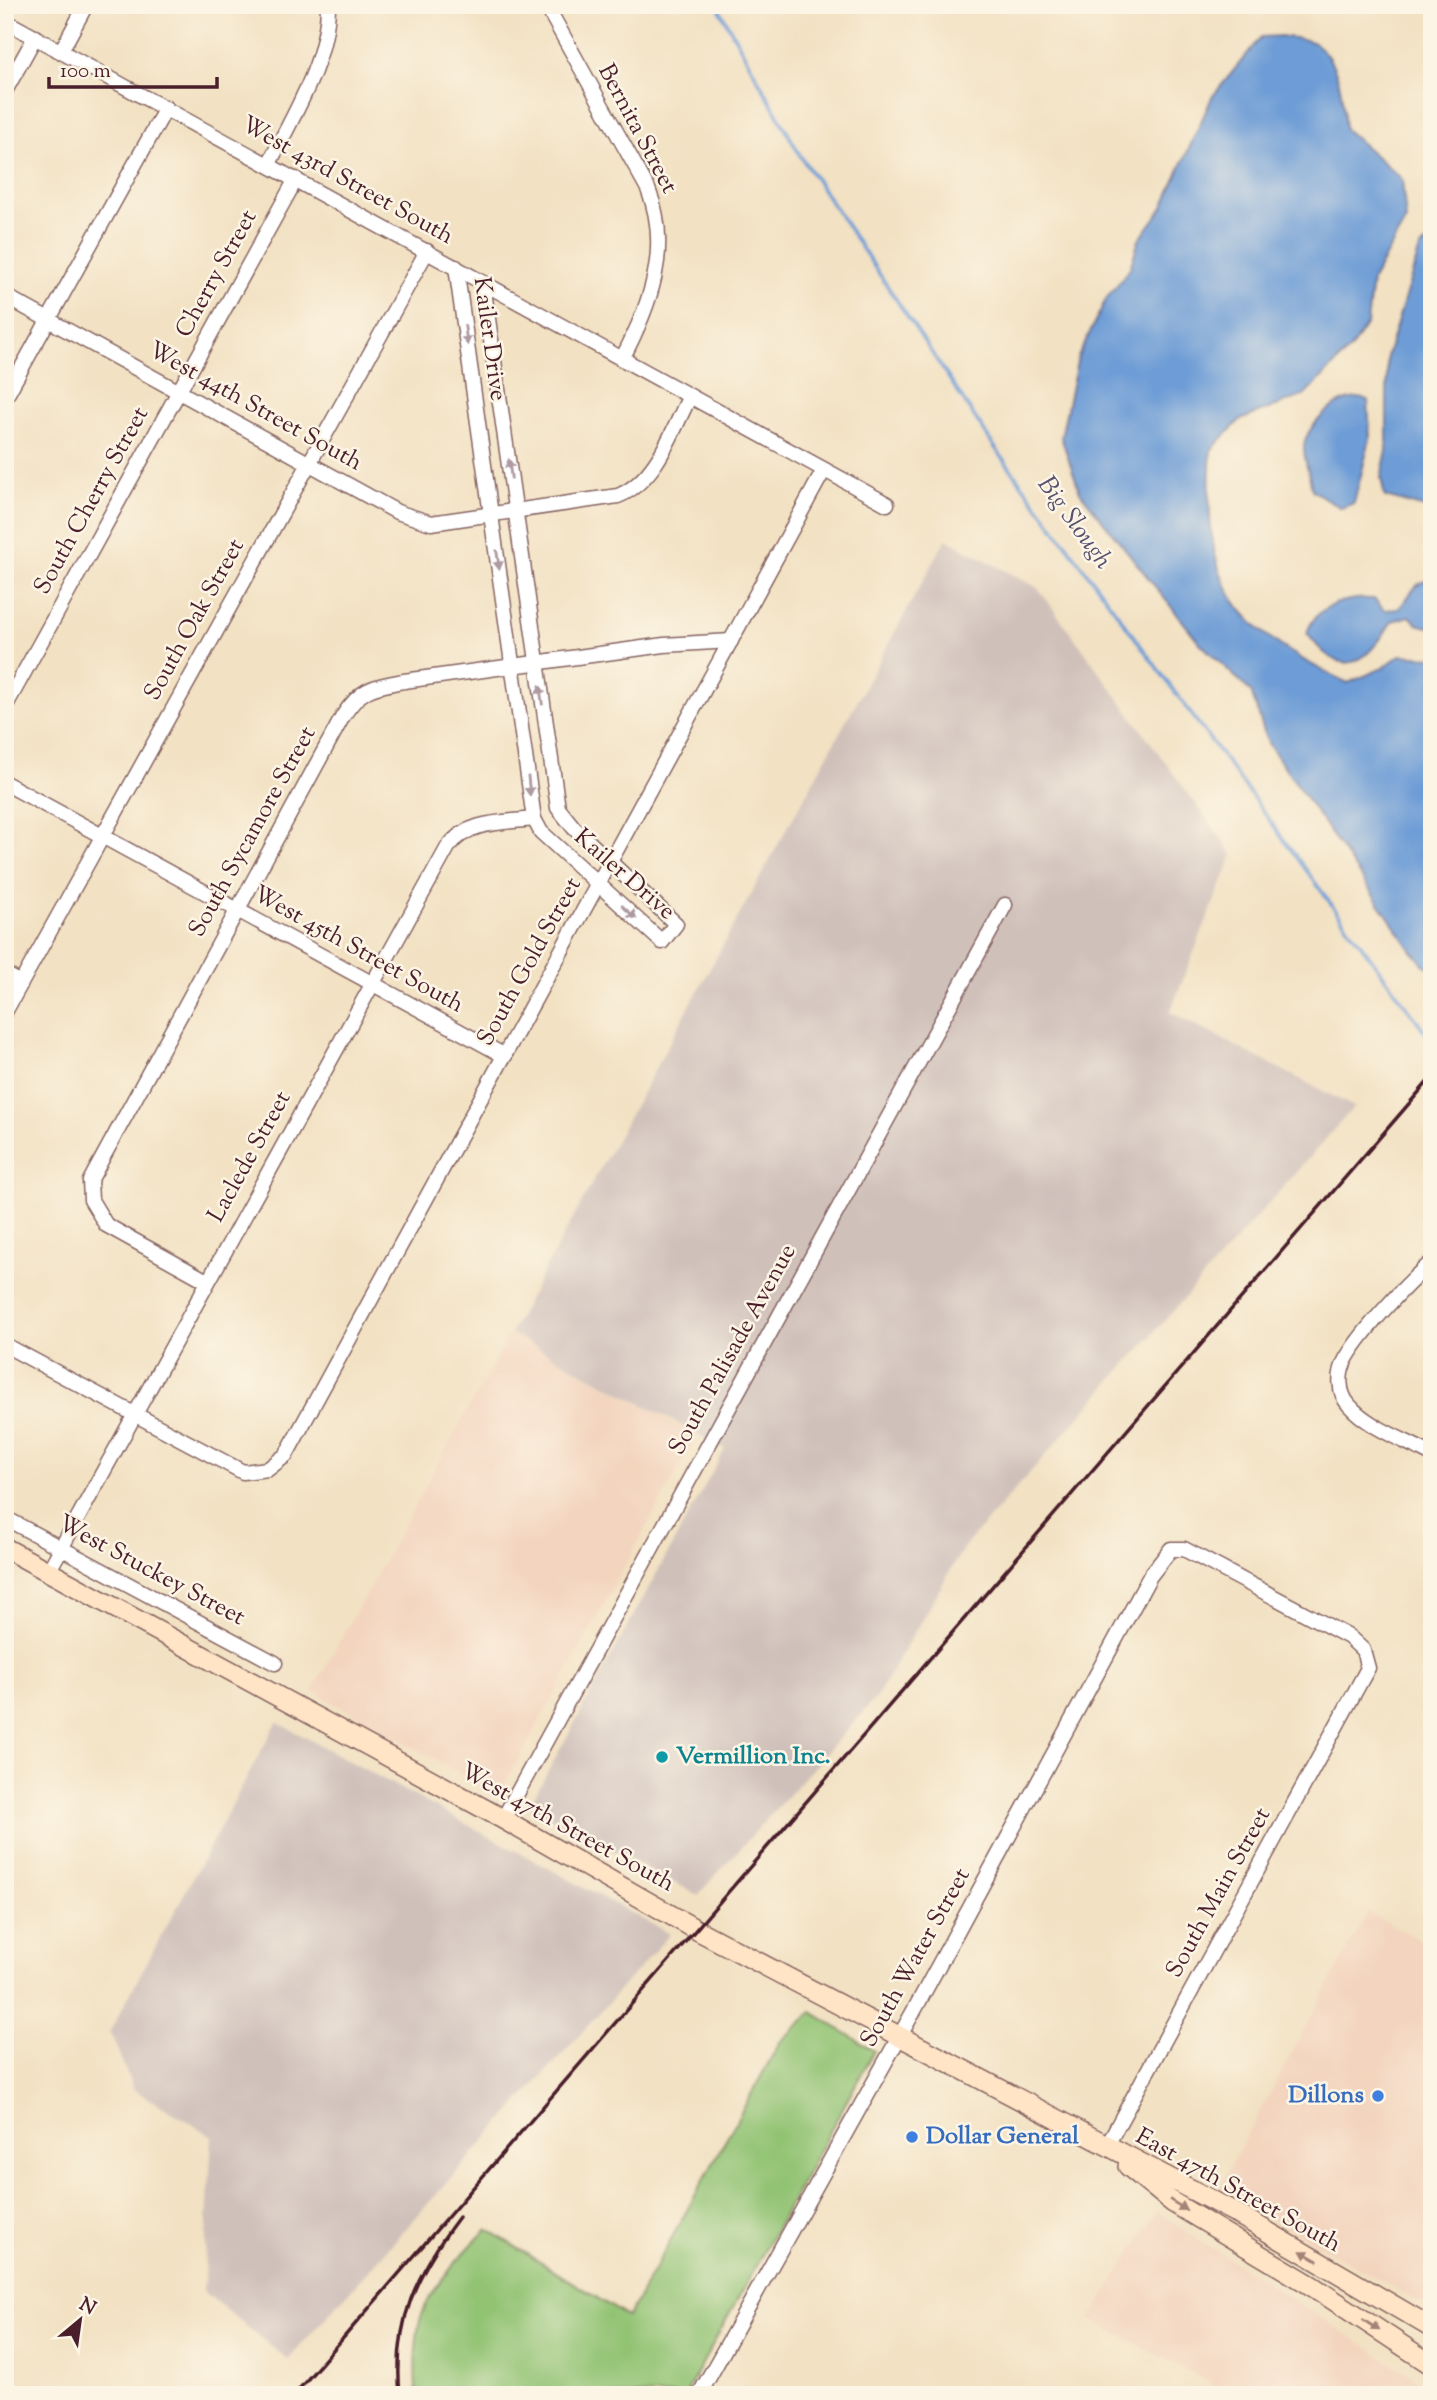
<svg xmlns="http://www.w3.org/2000/svg" width="1437" height="2400" font-family="'Sorts Mill Goudy',serif">
<style>
.built{fill:#f3d4be}
.industrial{fill:#cfc0ba}
.green{fill:#92c373;stroke:#6e714f;stroke-width:2}
.water{fill:#6d9cd6;stroke:#5c5e80;stroke-width:2}
.lines{fill:none;stroke-linecap:round;stroke-linejoin:round}
.stream{stroke:#6d9cd6;stroke-width:3.5}
.street-casing{stroke:#856360;stroke-width:17}
.secondary-casing{stroke:#856360;stroke-width:22}
.street{stroke:#fff;stroke-width:14}
.secondary{stroke:#ffe4c6;stroke-width:19}
.rail{stroke:#4a1f2b;stroke-width:3.5}
.oneway{fill:#ae9aa0}
.oneway2{fill:#a48278}
.culture-dot{fill:#0f9aa8;stroke:#fcf5e5;stroke-width:2.5}
.shop-dot{fill:#3f7fe0;stroke:#fcf5e5;stroke-width:2.5}
.labels{text-anchor:middle;dominant-baseline:central;stroke-width:5;stroke-linejoin:round;paint-order:stroke}
.street-label{font-size:24px;fill:#4a1f2b;stroke:#fcf5e5}
.culture-label{font-size:24px;font-weight:bold;fill:#0d838f;stroke:#fcf5e5;text-anchor:start}
.shop-label{font-size:24px;font-weight:bold;fill:#366cbe;stroke:#fcf5e5;text-anchor:end}
.water-label{font-size:26px;font-style:italic;fill:#58516f;stroke:#fcf5e5}
</style>
<rect width="100%" height="100%" fill="#fcf5e5"/>
<filter id="ink" filterUnits="userSpaceOnUse"><feTurbulence type="fractalNoise" baseFrequency=".0143" numOctaves="2"/><feDisplacementMap in="SourceGraphic" scale="14" xChannelSelector="R" yChannelSelector="G"/><feConvolveMatrix kernelMatrix="1 2 1 2 8 2 1 2 1" color-interpolation-filters="sRGB"/></filter>
<filter id="wash" filterUnits="userSpaceOnUse"><feTurbulence type="fractalNoise" baseFrequency=".00686" numOctaves="4" result="noise"/><feDisplacementMap in="SourceGraphic" scale="28" xChannelSelector="R" yChannelSelector="G"/><feGaussianBlur stdDeviation="1.57" result="paint"/><feColorMatrix in="noise" values="0 0 0 0 0 0 0 0 0 0 0 0 0 0 0 0 0 1.4 0 .05"/><feComposite in="paint" operator="in"/></filter>
<g filter="url(#wash)">
<rect width="100%" height="100%" fill="#f2e1c2"/>
<g class="built">
<polygon points="510,1333 697,1435 499,1795 312,1691"/>
<polygon points="1368,1912 1432,1947 1432,2309 1218,2189"/>
<polygon points="1157,2212 1432,2389 1430,2395 1233,2395 1090,2319"/>
</g>
<g class="industrial">
<polygon points="946,539 1038,588 1233,855 1170,1012 1354,1107 964,1547 876,1698 698,1895 529,1806 725,1449 510,1333"/>
<polygon points="277,1722 670,1934 288,2360 203,2291 212,2136 133,2089 110,2031"/>
</g>
<path class="green" d="M812 2012 874 2051 685 2395H417C414 2376 415 2336 421 2317 431 2287 464 2252 487 2229L628 2317 780 2042Z"/>
<g class="water">
<path d="M1281 36C1290 38 1306 38 1314 43 1341 61 1343 100 1345 129L1402 179 1406 220 1372 280 1367 324 1351 348 1305 395 1240 420 1211 450C1202 584 1227 625 1348 683L1383 668 1400 655 1432 657V969L1423 964 1412 951 1268 743 1251 692 1200 643 1080 492 1061 437 1078 357 1106 299 1130 268 1139 240 1163 207 1212 97 1261 37Z"/>
<polygon points="1432,239 1432,510 1385,497 1381,478 1387,450 1387,356 1420,248"/>
<path d="M1358 398 1368 400 1370 439 1354 503 1341 508 1312 490C1307 456 1293 446 1320 418 1332 406 1340 400 1358 398Z"/>
<path d="M1432 580V628L1417 624 1410 616 1392 621C1366 665 1342 682 1307 633 1316 604 1347 597 1374 599L1384 610 1398 609C1411 598 1412 581 1432 580Z"/>
</g>
<g class="lines">
<polyline class="stream" points="717,5 801,157 996,449 1432,1041"/>
</g>
</g>
<g filter="url(#ink)">
<g class="lines">
<g class="street-casing">
<g id="street">
<path d="M546 5 648 189C672 248 650 306 622 359"/>
<polyline points="5,21 887,504"/>
<polyline points="61,51 86,5"/>
<polyline points="5,91 35,37"/>
<path d="M269 164C293 115 328 61 328 5"/>
<polyline points="456,267 534,819 541,832 662,942 676,924 574,828 558,808 483,284"/>
<path d="M5 296 397 512 431 523 618 496C657 480 672 431 690 396"/>
<polyline points="5,398 166,108"/>
<polyline points="5,707 296,179"/>
<polyline points="5,783 505,1056"/>
<polyline points="5,974 21,983"/>
<polyline points="5,1012 427,251"/>
<path d="M1432 1262C1407 1283 1362 1331 1346 1359 1338 1373 1338 1393 1349 1405 1369 1428 1405 1440 1432 1455"/>
<path d="M207 1281 106 1225 91 1200 90 1181 343 716C361 688 372 687 404 681L664 645 731 641"/>
<polyline points="5,1345 243,1472 268,1469 286,1455 824,470"/>
<polyline points="5,1518 275,1663"/>
<path d="M48 1572 448 847C468 820 503 823 534 819"/>
<polyline points="503,1819 1005,905"/>
<polyline points="699,2395 916,2007 1150,1576 1171,1549 1184,1549 1349,1637 1363,1650 1368,1668 1106,2147"/>
</g>
</g>
<g class="secondary-casing">
<g id="secondary">
<polyline points="5,1548 503,1819 697,1930 1234,2212 1432,2328"/>
<polyline points="1128,2166 1172,2202 1312,2286 1432,2365"/>
</g>
</g>
<use href="#street" class="street"/>
<use href="#secondary" class="secondary"/>
<g class="rail">
<polyline points="294,2395 1432,1077"/>
<path d="M400 2395C393 2321 416 2274 459 2217"/>
</g>
</g>
<defs><path id="oneway-solid" d="M-6-.8H1V-3.2L6.5 0L1 3.2V.8H-6Z" transform="scale(1.75)"/></defs>
<g class="oneway">
<use href="#oneway-solid" transform="translate(466 335) rotate(82)"/>
<use href="#oneway-solid" transform="translate(510 469) rotate(-98)"/>
<use href="#oneway-solid" transform="translate(498 560) rotate(82)"/>
<use href="#oneway-solid" transform="translate(541 695) rotate(-98)"/>
<use href="#oneway-solid" transform="translate(529 786) rotate(84)"/>
<use href="#oneway-solid" transform="translate(629 912) rotate(42)"/>
</g>
<g class="oneway2">
<use href="#oneway-solid" transform="translate(1178 2205) rotate(32)"/>
<use href="#oneway-solid" transform="translate(1309 2256) rotate(-150)"/>
<use href="#oneway-solid" transform="translate(1371 2325) rotate(33)"/>
</g>
</g>
<circle class="culture-dot" cx="662" cy="1757" r="7"/>
<g class="shop-dot">
<circle cx="1378" cy="2096" r="7"/>
<circle cx="912" cy="2137" r="7"/>
</g>
<g class="labels">
<g class="street-label">
<text transform="translate(637 129) rotate(62)">Bernita Street</text>
<text transform="translate(347 181) rotate(29)">West 43rd Street South</text>
<text transform="translate(217 274) rotate(-61)">Cherry Street</text>
<text transform="translate(489 339) rotate(82)">Kailer Drive</text>
<text transform="translate(255 407) rotate(29)">West 44th Street South</text>
<text transform="translate(92 501) rotate(-61)">South Cherry Street</text>
<text transform="translate(195 620) rotate(-61)">South Oak Street</text>
<text transform="translate(253 832) rotate(-61)">South Sycamore Street</text>
<text transform="translate(624 875) rotate(41)">Kailer Drive</text>
<text transform="translate(358 950) rotate(29)">West 45th Street South</text>
<text transform="translate(530 962) rotate(-61)">South Gold Street</text>
<text transform="translate(250 1157) rotate(-61)">Laclede Street</text>
<text transform="translate(733 1350) rotate(-61)">South Palisade Avenue</text>
<text transform="translate(151 1571) rotate(28)">West Stuckey Street</text>
<text transform="translate(567 1828) rotate(29)">West 47th Street South</text>
<text transform="translate(1219 1893) rotate(-61)">South Main Street</text>
<text transform="translate(916 1958) rotate(-61)">South Water Street</text>
<text transform="translate(1238 2191) rotate(29)">East 47th Street South</text>
</g>
<g class="culture-label">
<text x="676" y="1757">Vermillion Inc.</text>
</g>
<g class="shop-label">
<text x="1364" y="2096">Dillons</text>
<text x="926" y="2137" text-anchor="start">Dollar General</text>
</g>
<g class="water-label">
<text transform="translate(1074 523) rotate(54)">Big Slough</text>
</g>
</g>
<rect width="1437" height="2400" fill="none" stroke="#fcf5e5" stroke-width="28"/>
<g transform="translate(80 2320) rotate(29)" stroke="#fcf5e5" stroke-width="5" paint-order="stroke">
<path d="M0-5L12 26L0 18L-12 26Z" fill="#4a1f2b"/>
<text y="-10" font-size="19" font-weight="bold" text-anchor="middle" fill="#4a1f2b">N</text>
</g>
<path d="M49 77v10h168v-10" fill="none" stroke="#4a1f2b" stroke-width="3.5"/>
<text x="60" y="77" font-size="21" fill="#4a1f2b" stroke="#fcf5e5" stroke-width="5" paint-order="stroke">100 m</text>
</svg>
